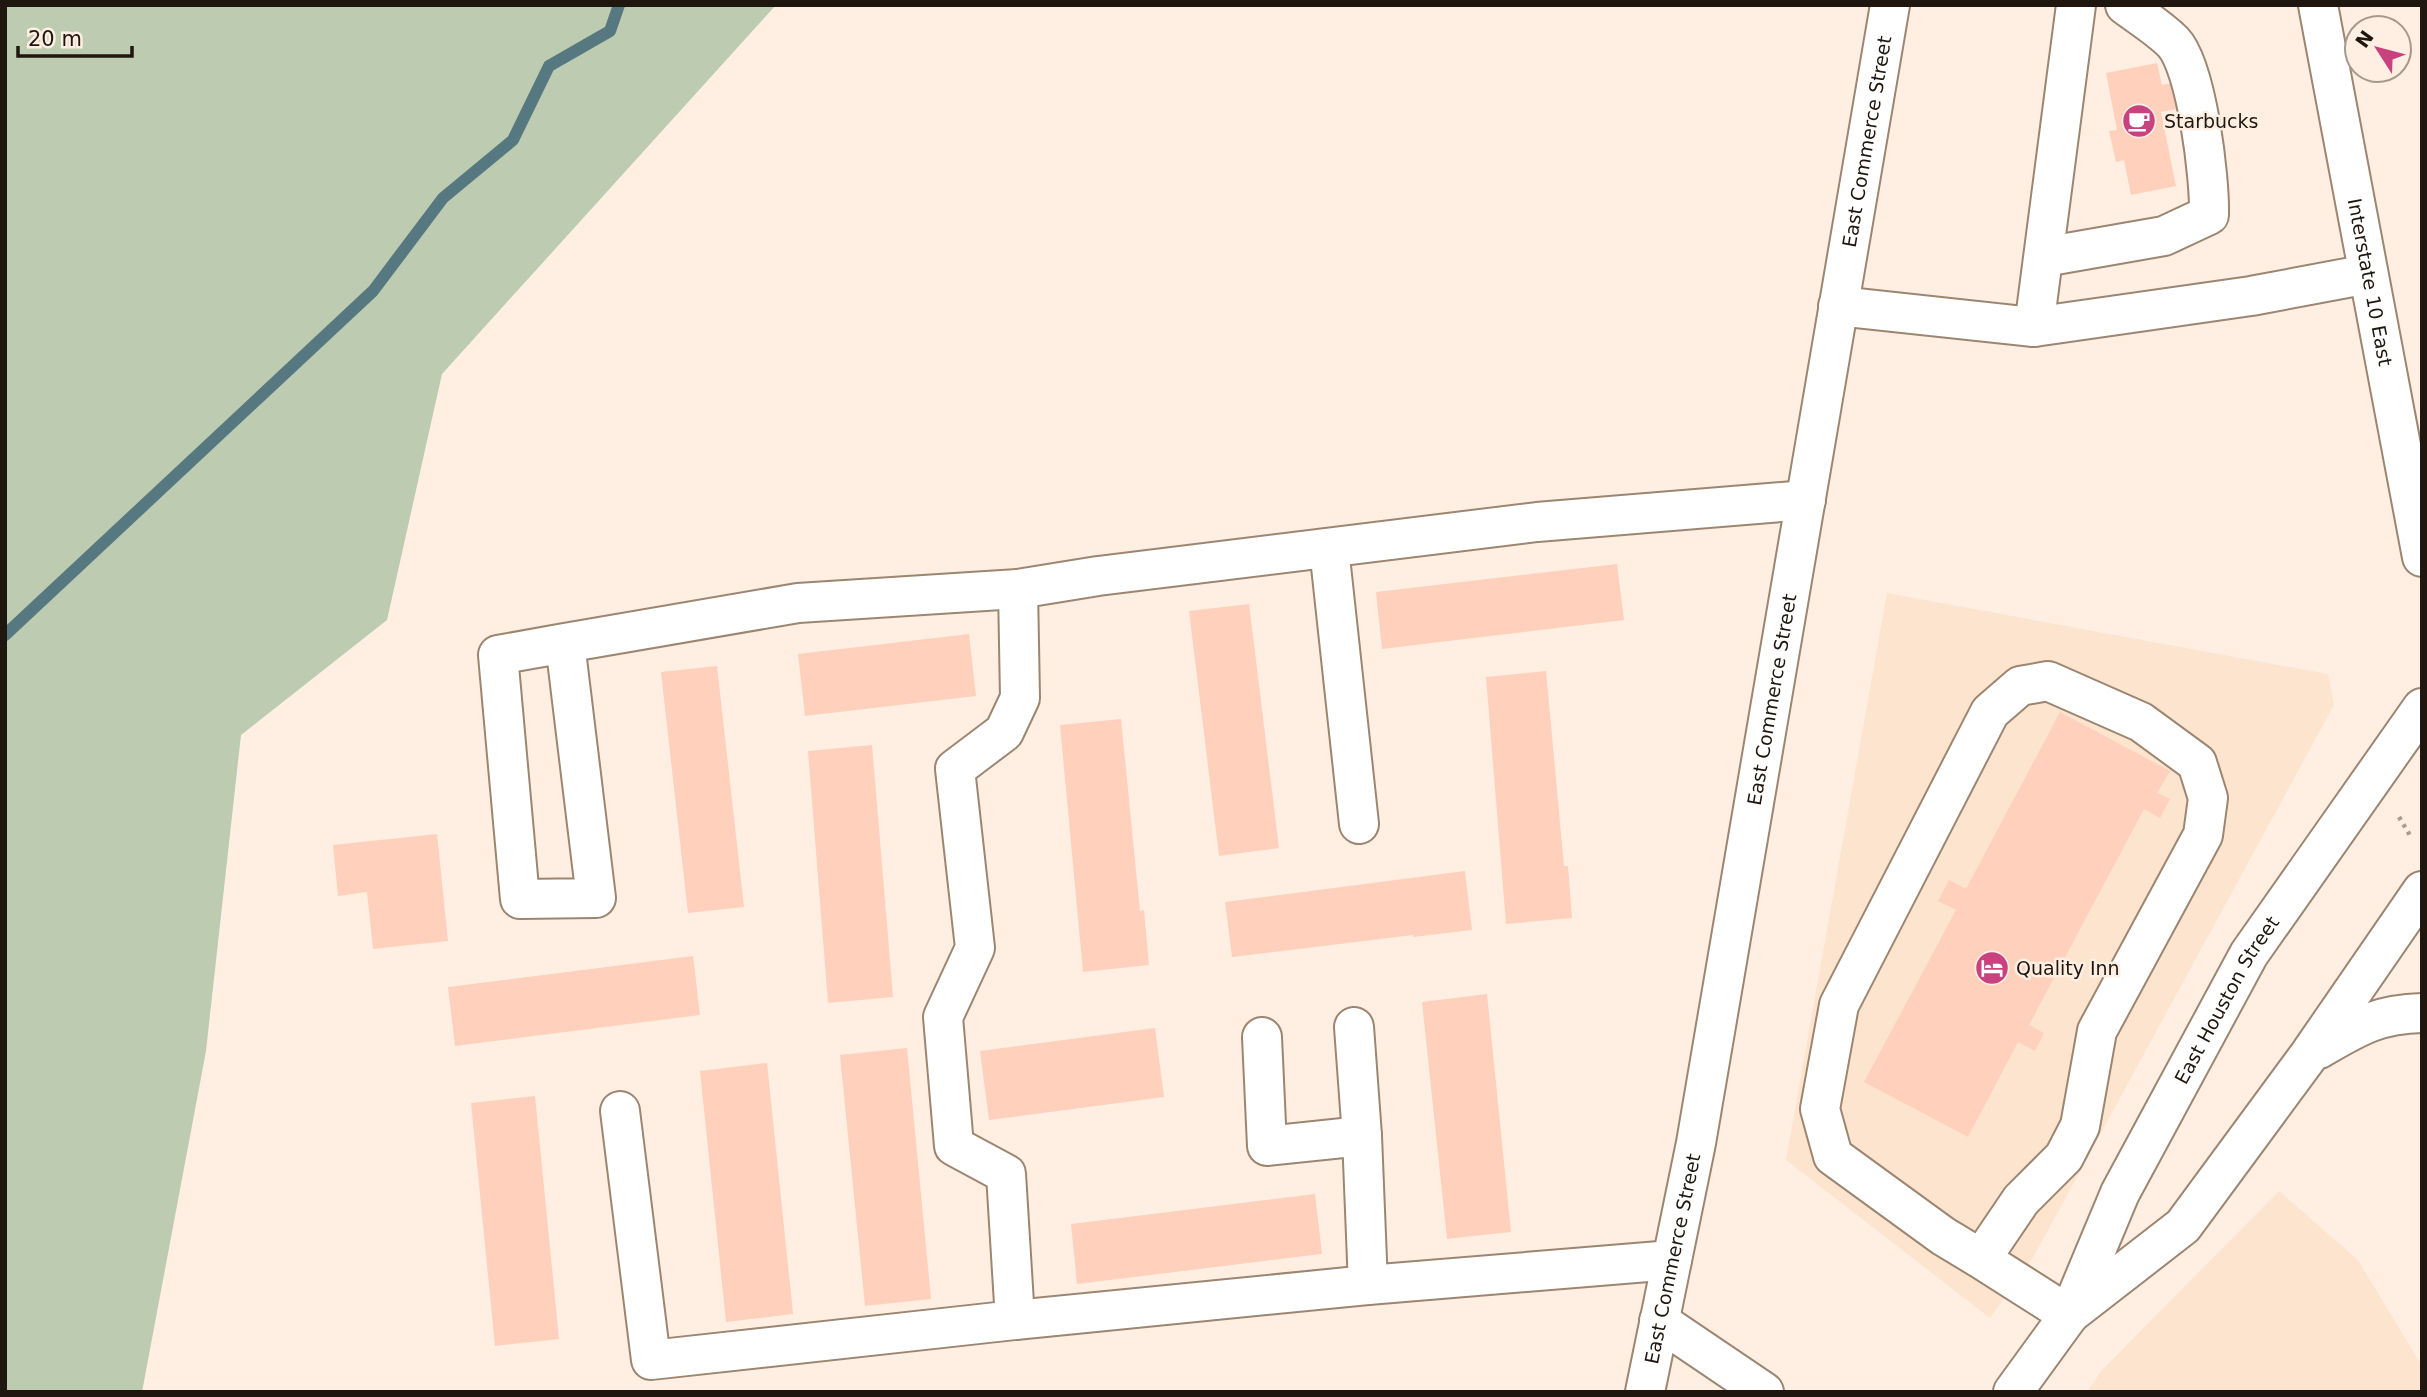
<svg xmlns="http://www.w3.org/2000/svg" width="2427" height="1397" font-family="'DejaVu Sans',sans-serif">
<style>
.built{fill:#fde4ce}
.green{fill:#bdcbb0}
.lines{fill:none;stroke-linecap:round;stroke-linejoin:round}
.stream{stroke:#567880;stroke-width:12}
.building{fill:#ffd0bc}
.minor-casing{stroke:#9c8672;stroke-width:42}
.major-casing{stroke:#9c8672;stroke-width:42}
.path{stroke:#a99c91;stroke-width:4.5;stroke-dasharray:3.5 5;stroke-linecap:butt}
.minor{stroke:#fff;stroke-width:38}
.major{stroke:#fff;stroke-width:38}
.labels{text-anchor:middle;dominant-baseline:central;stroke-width:5;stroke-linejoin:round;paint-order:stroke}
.poi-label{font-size:19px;fill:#1f170f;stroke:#feefe2;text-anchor:start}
.street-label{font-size:19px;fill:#1f170f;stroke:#feefe2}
</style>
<rect width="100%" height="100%" fill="#feefe2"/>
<g class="built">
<polygon points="1887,593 2328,674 2334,705 2034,1256 1990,1318 1786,1160"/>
<polygon points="2279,1191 2358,1260 2422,1366 2422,1392 2087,1392 2101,1371"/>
</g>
<polygon class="green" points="5,5 776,5 442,374 387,620 241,735 206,1051 142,1392 5,1392"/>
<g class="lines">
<polyline class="stream" points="5,635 373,291 443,198 513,140 549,66 610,31 619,5"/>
</g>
<g class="building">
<polygon points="2157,63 2162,85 2172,83 2177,109 2161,112 2176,186 2131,195 2124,160 2116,162 2109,131 2117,130 2106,73"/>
<polygon points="1617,564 1624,620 1382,649 1376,592"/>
<polygon points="1249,604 1279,848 1219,856 1189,611"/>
<polygon points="969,634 976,696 805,716 798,654"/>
<polygon points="717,666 744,907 688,913 661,672"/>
<polygon points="1546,671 1564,866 1568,866 1572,918 1506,924 1486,677"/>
<polygon points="2060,712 2170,771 2157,793 2170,799 2160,818 2144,809 2029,1025 2044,1033 2035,1051 2018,1042 1968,1137 1864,1082 1956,910 1938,901 1949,880 1966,889"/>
<polygon points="1121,719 1140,911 1144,910 1149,965 1083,972 1060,725"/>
<polygon points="872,745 893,997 828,1003 808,751"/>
<polygon points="437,834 448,941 373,949 367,892 338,896 333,845"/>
<polygon points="1465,871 1472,930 1413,937 1413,935 1232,957 1225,902"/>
<polygon points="693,956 700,1015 455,1046 448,987"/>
<polygon points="1487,994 1511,1232 1447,1239 1422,1002"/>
<polygon points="1155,1028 1164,1097 989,1120 980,1051"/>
<polygon points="907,1048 931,1299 865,1306 840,1055"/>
<polygon points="767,1063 793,1314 726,1322 700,1071"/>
<polygon points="535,1096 559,1339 495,1346 471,1103"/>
<polygon points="1315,1194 1322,1254 1077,1284 1071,1224"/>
</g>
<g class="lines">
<g class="minor-casing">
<g id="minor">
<path d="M2044 257 2164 236 2209 215C2210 179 2197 67 2173 42 2159 28 2141 17 2125 5"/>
<polyline points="1838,306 2034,327 2251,296 2368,274"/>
<polyline points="2034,327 2076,5"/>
<polyline points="1329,548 1359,824"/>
<polyline points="565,643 498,655 520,899 596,898 565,643 798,603 1018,589"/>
<polyline points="1354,1027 1362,1136 1368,1285"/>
<polyline points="1262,1037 1267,1146 1362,1136"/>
<polyline points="620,1111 651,1360 1015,1320"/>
<polyline points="1981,1259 1943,1236 1833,1156 1820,1109 1839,1005 1990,712 2020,686 2048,681 2141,722 2197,763 2208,798 2203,835 2097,1031 2080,1126 2064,1157 2021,1200 1981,1259 2069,1315"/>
<polyline points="1672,1260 1368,1285 1015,1320 1006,1174 954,1146 943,1017 975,948 955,769 1004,732 1020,698 1018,589 1098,576 1537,522 1806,500"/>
<polyline points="1659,1321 1764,1392"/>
</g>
</g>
<g class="major-casing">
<g id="major">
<path id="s1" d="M2318 5 2422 557"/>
<path d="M2319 1049C2357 1027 2377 1014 2422 1013"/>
<polyline points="2071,1313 2183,1226 2309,1055 2422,891"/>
<path id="s2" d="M1645 1392 1696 1143 1890 5"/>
<path id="s3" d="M2013 1392 2069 1315 2120 1193 2249 954 2422 708"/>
</g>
</g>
<polyline class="path" points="2399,817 2411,837"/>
<use href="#minor" class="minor"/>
<use href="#major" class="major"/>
</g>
<defs>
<g id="cafe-disc" transform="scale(1.75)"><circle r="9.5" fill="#c94280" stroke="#feefe2"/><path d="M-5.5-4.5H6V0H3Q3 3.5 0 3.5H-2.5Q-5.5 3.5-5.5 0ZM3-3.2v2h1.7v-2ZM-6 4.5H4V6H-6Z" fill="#fff"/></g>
<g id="hotel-disc" transform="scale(1.75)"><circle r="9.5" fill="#c94280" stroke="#feefe2"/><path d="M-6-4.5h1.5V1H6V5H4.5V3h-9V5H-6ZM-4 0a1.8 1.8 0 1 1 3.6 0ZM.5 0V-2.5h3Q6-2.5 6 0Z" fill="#fff"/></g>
</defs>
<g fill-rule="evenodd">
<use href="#cafe-disc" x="2139" y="121"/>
<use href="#hotel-disc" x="1992" y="968"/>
</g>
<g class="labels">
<g class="poi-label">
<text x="2164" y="121">Starbucks</text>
<text x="2016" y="968">Quality Inn</text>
</g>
<g class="street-label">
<text stroke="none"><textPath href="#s2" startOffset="1270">East Commerce Street</textPath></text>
<text stroke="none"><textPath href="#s1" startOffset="282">Interstate 10 East</textPath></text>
<text stroke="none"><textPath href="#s2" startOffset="704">East Commerce Street</textPath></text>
<text stroke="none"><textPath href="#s3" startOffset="448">East Houston Street</textPath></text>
<text stroke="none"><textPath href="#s2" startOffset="136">East Commerce Street</textPath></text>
</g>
</g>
<rect width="2427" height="1397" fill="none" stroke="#1f170f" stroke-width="14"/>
<g transform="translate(2378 49) rotate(306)"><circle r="33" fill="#feefe2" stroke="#a5998e" stroke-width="2"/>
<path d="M0-5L12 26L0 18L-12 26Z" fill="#c94280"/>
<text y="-10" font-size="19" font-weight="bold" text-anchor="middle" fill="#1f170f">N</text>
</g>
<path d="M18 46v10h114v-10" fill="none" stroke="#1f170f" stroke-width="3.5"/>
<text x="28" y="46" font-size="21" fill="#1f170f" stroke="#feefe2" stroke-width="5" paint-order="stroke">20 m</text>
</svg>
